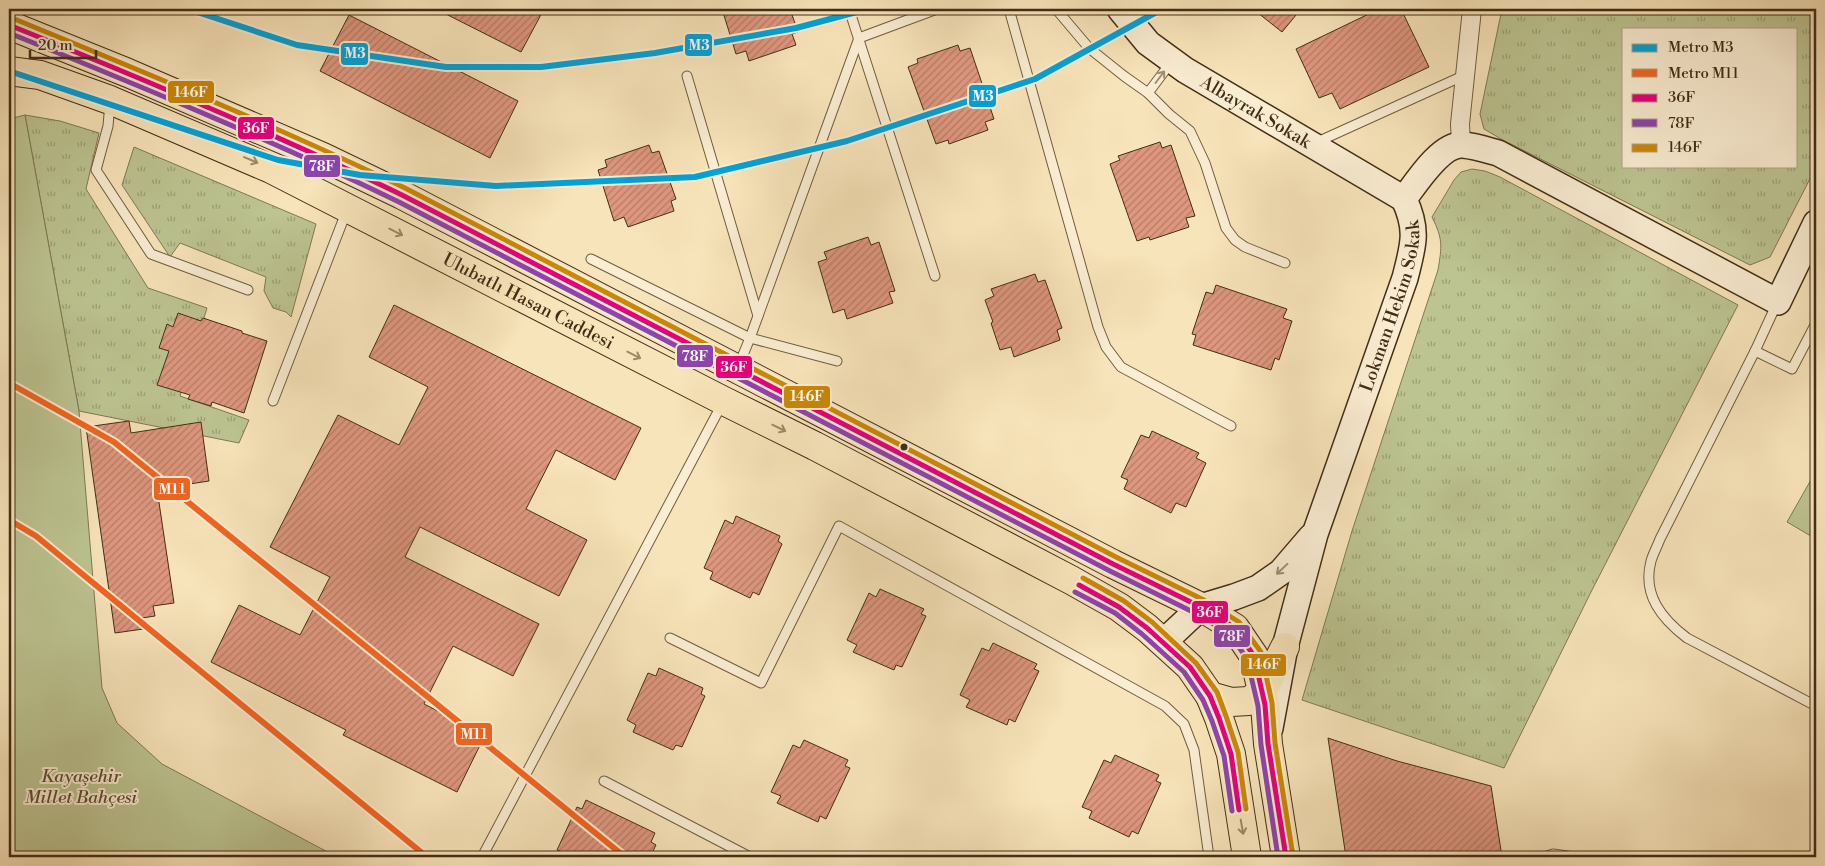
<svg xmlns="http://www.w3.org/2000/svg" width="1825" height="866" font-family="'Libre Bodoni',serif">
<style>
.grass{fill:url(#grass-tufts);stroke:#7f7954;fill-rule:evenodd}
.green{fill:#bcc491;stroke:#7f7954}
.building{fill:url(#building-hatch);stroke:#422e16}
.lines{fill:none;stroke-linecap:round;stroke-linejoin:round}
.lane-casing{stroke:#705c3f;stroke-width:11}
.street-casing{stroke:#705c3f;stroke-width:20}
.secondary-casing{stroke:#422e16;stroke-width:28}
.primary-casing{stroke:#422e16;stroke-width:30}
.lane{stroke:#faedd2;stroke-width:9}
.street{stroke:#faedd2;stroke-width:18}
.secondary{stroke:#faedd2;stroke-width:25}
.primary{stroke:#f8e4ba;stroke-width:28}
.bus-1-casing{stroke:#faedd2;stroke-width:9}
.bus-2-casing{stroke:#faedd2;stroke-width:9}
.bus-3-casing{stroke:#faedd2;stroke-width:9}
.bus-1{stroke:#e5007d;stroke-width:5}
.bus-2{stroke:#8e44ad;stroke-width:5}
.bus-3{stroke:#ca8806;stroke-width:5}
.metro-1-casing{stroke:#faedd2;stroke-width:10}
.metro-2-casing{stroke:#faedd2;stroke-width:10}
.metro-1{stroke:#03a2d7;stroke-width:6}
.metro-2{stroke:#f26522;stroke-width:6}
.oneway{stroke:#9e8e74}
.oneway2{stroke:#9d8968}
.bus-dot{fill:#422e16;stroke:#faedd2;stroke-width:2}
.labels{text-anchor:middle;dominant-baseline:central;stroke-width:4;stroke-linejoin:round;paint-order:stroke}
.street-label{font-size:18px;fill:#422e16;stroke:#faedd2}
.park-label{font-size:18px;font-style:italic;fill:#5a4c2f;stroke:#faedd2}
.line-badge{stroke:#faedd2;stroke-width:2}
.badge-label{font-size:14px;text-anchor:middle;font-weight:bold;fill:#fff}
</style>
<defs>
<pattern id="grass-tufts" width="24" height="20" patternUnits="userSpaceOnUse" patternTransform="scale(1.25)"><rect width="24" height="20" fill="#bcc491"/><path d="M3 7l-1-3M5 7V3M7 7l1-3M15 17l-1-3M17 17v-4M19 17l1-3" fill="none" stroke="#9aa075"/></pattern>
<pattern id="building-hatch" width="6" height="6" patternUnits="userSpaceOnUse" patternTransform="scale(1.25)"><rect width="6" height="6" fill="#df977f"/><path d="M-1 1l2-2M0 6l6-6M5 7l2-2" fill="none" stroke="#b67c67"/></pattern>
</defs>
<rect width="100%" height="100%" fill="#f8e4ba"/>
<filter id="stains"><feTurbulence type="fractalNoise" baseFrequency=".004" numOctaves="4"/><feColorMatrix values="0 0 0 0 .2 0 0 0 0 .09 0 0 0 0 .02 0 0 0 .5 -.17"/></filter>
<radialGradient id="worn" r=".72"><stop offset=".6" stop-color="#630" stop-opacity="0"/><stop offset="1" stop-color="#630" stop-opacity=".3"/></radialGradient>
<g class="grass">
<path d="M1502 9H1816V167L1770 257 1750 265 1501 139 1484 129 1480 114ZM1624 29H1796V166H1624Z"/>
<polygon points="25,115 60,121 99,133 86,189 148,288 207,308 180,396 249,420 239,443 79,411"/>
<polygon points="134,147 316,224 291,317 286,312 273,308 264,291 266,277 180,243 170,257 122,185"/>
<path d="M1472 169 1485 171 1500 177 1738 305 1591 592 1504 768 1302 700 1352 531 1438 270C1442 246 1443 239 1432 217L1454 180 1461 172Z"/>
</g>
<g class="green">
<polygon points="25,115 79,411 102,688 117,723 162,764 337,857 9,857 9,119"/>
<polygon points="1816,471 1816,539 1787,522"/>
</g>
<g class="building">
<polygon points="436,9 544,9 521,52"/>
<polygon points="722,9 790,9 798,32 792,34 796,45 749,61 746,51 736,54"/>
<polygon points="1253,9 1301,9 1282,32"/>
<polygon points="1379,9 1401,9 1429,67 1340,109 1332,93 1319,98 1296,49"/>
<polygon points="349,15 518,101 490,158 320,71"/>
<polygon points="958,45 960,51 970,48 994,119 985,122 988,130 949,144 948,140 936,144 908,67 918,63 917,59"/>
<polygon points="1160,142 1162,148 1171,145 1195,216 1186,218 1189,227 1150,240 1149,237 1137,241 1110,164 1120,160 1118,156"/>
<polygon points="649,145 652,153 659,151 676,199 671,201 674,211 628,227 624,217 614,221 598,170 607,167 605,160"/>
<polygon points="868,237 871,245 879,242 895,291 889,292 893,303 847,319 844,309 833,313 818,262 827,259 824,252"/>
<polygon points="1035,274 1038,282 1045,280 1062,328 1057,330 1060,340 1014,357 1011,347 1000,350 991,323 993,322 985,300 994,296 991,289"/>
<polygon points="1216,285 1287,309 1283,318 1292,321 1279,360 1275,358 1271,370 1193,345 1196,335 1192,334 1206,292 1213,294"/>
<polygon points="394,305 641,428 615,480 556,450 526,509 587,540 559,596 420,527 405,557 539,624 513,676 453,646 424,704 485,735 457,792 343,735 346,730 211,662 239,605 300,635 330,577 270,547 338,415 399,445 428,387 369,357"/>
<polygon points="178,313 201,321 203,318 242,331 242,333 267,341 244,413 212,402 211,406 188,399 190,395 157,385 169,351 159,348 167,324 173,327"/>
<polygon points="129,421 131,433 201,422 209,481 157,489 174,603 153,606 155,616 142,618 143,629 115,633 86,427"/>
<polygon points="1152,431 1199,453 1196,458 1206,463 1186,507 1176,503 1171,513 1124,489 1128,480 1121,477 1141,435 1149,438"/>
<polygon points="736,516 780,536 778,541 782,544 759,595 753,592 750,598 710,579 713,572 704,568 725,520 733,524"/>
<polygon points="880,589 924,609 921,614 926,616 902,667 896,665 894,670 853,652 857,645 847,640 869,593 876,597"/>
<polygon points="993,643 1037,664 1034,669 1039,671 1015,722 1009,719 1007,725 966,707 970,700 960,695 982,648 989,651"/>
<polygon points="659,668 703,688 701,694 705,696 682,747 676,745 673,750 633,732 636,725 627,720 648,673 656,676"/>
<polygon points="1328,738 1397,761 1491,786 1502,857 1346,857"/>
<polygon points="804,740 848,760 845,766 850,768 826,819 820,816 818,822 777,803 781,796 771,792 793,745 800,748"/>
<polygon points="1115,755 1159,775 1156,781 1161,783 1138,834 1132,831 1129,837 1089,818 1092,811 1082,807 1104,760 1111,763"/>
<polygon points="586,800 655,833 651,842 656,845 650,857 558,857 560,851 557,850 577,807 582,809"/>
</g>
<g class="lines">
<g class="lane-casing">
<g id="lane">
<polyline points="849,9 935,276"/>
<polyline points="1009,9 1098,327 1106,347 1121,367 1231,426"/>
<polyline points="1056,9 1089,48 1124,76 1148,93 1169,114 1190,131 1205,163 1226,228 1235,240 1245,247 1285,263"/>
<polyline points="687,76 758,316"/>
<polyline points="1148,93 1172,61"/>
<polyline points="110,103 108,126 96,170 151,254 248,290"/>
<polyline points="1315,143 1465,75"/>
<polyline points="591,259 750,338 837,361"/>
<path d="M1777 303 1755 351 1660 539C1657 547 1653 554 1651 561 1642 595 1662 619 1687 638L1816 706"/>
<polyline points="1755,351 1792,369 1816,323"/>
<polyline points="738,367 750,338 859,38 937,9"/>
<polyline points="273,401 347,210"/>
<polyline points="670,638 761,683 839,526 1165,706 1184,724 1194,750 1209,857"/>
<polyline points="604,781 750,857"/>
<polyline points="482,857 722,404"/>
<polyline points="1544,857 1553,854 1574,857"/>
</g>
</g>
<g class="street-casing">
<polyline id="street" points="1461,144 1460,124 1472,9"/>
</g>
<g class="secondary-casing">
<g id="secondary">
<path id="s1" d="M1120 9 1148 43 1185 70 1404 199"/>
<path d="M1404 199C1416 183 1441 143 1463 145 1475 146 1487 150 1498 153L1778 302 1816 223"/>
<polyline points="1166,645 1170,636 1201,607 1234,597 1258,588 1281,572 1311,537"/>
<path id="s2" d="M1270 728 1285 647 1315 534 1405 278C1413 246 1419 231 1404 199"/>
</g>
</g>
<g class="primary-casing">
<g id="primary">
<polyline points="9,25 128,73 323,157 402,195 1113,564 1201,607 1235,628 1254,656 1265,705 1268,744 1286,857"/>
<path id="s3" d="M9 71 40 75 110 100 271 169 724 401 815 446 1071 580 1119 607 1147 628 1190 667 1210 696 1219 718 1231 754 1247 857"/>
<polyline points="1210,696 1231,702 1249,701 1262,692 1285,647"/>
</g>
</g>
<use href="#lane" class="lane"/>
<use href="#street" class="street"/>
<use href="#secondary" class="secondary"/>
<use href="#primary" class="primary"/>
<g class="bus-1-casing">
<g id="bus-1">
<path d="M9 25C141 78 273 133 402 195L1113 564 1201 607 1235 628 1254 656 1265 705 1268 744 1286 857"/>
<polyline points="1079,585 1119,607 1147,628 1190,667 1210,696 1219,718 1231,754 1239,810"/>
</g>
</g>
<g class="bus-2-casing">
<g id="bus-2">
<path d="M9 33C140 86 271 140 399 202L1110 571 1197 614 1230 634 1247 659 1258 706 1261 745 1278 857"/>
<polyline points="1075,592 1115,613 1142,634 1184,672 1203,700 1212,721 1224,756 1232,811"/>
</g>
</g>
<g class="bus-3-casing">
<g id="bus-3">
<path d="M12 18C144 72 276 126 405 188L1116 557 1204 600 1239 622 1261 652 1272 703 1275 743 1293 856"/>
<polyline points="1083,578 1124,601 1152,622 1196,663 1217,692 1226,716 1238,752 1246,809"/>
</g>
</g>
<use href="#bus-1" class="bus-1"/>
<use href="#bus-2" class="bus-2"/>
<use href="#bus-3" class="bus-3"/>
<g class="metro-1-casing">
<g id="metro-1">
<polyline points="188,9 297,45 446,67 541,67 655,53 796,28 868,9"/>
<polyline points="9,71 278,160 360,175 496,186 695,177 847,141 1035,79 1162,9"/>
</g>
</g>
<g class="metro-2-casing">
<g id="metro-2">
<polyline points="9,383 114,442 625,857"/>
<polyline points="9,520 36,536 427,857"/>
</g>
</g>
<use href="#metro-1" class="metro-1"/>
<use href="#metro-2" class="metro-2"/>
</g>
<defs><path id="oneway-shaft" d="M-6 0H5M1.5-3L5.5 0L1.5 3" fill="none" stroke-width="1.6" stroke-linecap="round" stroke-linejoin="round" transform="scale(1.25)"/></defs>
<g class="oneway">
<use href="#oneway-shaft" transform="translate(1160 77) rotate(-53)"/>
<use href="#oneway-shaft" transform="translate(1282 569) rotate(137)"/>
</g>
<g class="oneway2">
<use href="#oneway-shaft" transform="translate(251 160) rotate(23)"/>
<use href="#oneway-shaft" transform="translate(396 232) rotate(27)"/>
<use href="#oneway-shaft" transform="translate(634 355) rotate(27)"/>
<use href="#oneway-shaft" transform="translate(779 428) rotate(26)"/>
<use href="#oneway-shaft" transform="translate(1242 827) rotate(80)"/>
</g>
<circle class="bus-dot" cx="904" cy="447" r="4.5"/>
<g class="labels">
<g class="street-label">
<text stroke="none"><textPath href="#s1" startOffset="172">Albayrak Sokak</textPath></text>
<text stroke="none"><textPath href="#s3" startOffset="570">Ulubatlı Hasan Caddesi</textPath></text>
<text stroke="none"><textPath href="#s2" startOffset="440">Lokman Hekim Sokak</textPath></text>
</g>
<g class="park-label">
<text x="81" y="776">Kayaşehir<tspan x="81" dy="21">Millet Bahçesi</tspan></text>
</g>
</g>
<g class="line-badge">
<rect x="684" y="33" width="29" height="24" rx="5" fill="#03a2d7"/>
<rect x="340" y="42" width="29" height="24" rx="5" fill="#03a2d7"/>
<rect x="167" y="80" width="48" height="24" rx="5" fill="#ca8806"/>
<rect x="968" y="84" width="29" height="24" rx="5" fill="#03a2d7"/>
<rect x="237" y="116" width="38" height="24" rx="5" fill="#e5007d"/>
<rect x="303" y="154" width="38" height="24" rx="5" fill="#8e44ad"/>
<rect x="676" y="344" width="38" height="24" rx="5" fill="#8e44ad"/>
<rect x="715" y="355" width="38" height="24" rx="5" fill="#e5007d"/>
<rect x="783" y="385" width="48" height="24" rx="5" fill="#ca8806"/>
<rect x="153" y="477" width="38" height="24" rx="5" fill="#f26522"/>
<rect x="1191" y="600" width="38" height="24" rx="5" fill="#e5007d"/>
<rect x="1213" y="624" width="38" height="24" rx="5" fill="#8e44ad"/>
<rect x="1240" y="653" width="47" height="24" rx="5" fill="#ca8806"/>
<rect x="455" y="722" width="38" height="24" rx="5" fill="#f26522"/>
</g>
<g class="badge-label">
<text x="699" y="50">M3</text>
<text x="355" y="58">M3</text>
<text x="191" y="97">146F</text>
<text x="983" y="101">M3</text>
<text x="256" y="133">36F</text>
<text x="322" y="171">78F</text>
<text x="695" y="361">78F</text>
<text x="734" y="372">36F</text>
<text x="807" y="401">146F</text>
<text x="172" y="494">M11</text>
<text x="1210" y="617">36F</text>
<text x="1232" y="641">78F</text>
<text x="1264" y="669">146F</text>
<text x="474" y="739">M11</text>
</g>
<rect width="1825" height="866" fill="none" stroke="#f8e4ba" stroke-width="30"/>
<rect x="10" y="10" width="1805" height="846" fill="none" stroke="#422e16" stroke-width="2.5"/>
<rect x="15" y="15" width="1795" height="836" fill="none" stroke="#422e16"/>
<rect x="1622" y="28" width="175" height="140" fill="#faedd2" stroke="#b0a187"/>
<rect x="1632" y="44" width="25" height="8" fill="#03a2d7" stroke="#b0a187"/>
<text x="1668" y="52" font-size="15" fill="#422e16">Metro M3</text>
<rect x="1632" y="69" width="25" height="8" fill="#f26522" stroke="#b0a187"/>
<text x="1668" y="78" font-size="15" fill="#422e16">Metro M11</text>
<rect x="1632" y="94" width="25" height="8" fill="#e5007d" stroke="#b0a187"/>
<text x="1668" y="102" font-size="15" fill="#422e16">36F</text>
<rect x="1632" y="119" width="25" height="8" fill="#8e44ad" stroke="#b0a187"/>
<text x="1668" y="128" font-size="15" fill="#422e16">78F</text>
<rect x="1632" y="144" width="25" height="8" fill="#ca8806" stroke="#b0a187"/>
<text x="1668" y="152" font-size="15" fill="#422e16">146F</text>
<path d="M30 50v8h66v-8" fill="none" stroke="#422e16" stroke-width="2.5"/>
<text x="38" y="50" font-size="15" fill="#422e16" stroke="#faedd2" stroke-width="4" paint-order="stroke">20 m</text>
<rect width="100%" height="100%" filter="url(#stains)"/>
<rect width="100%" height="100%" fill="url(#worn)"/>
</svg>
